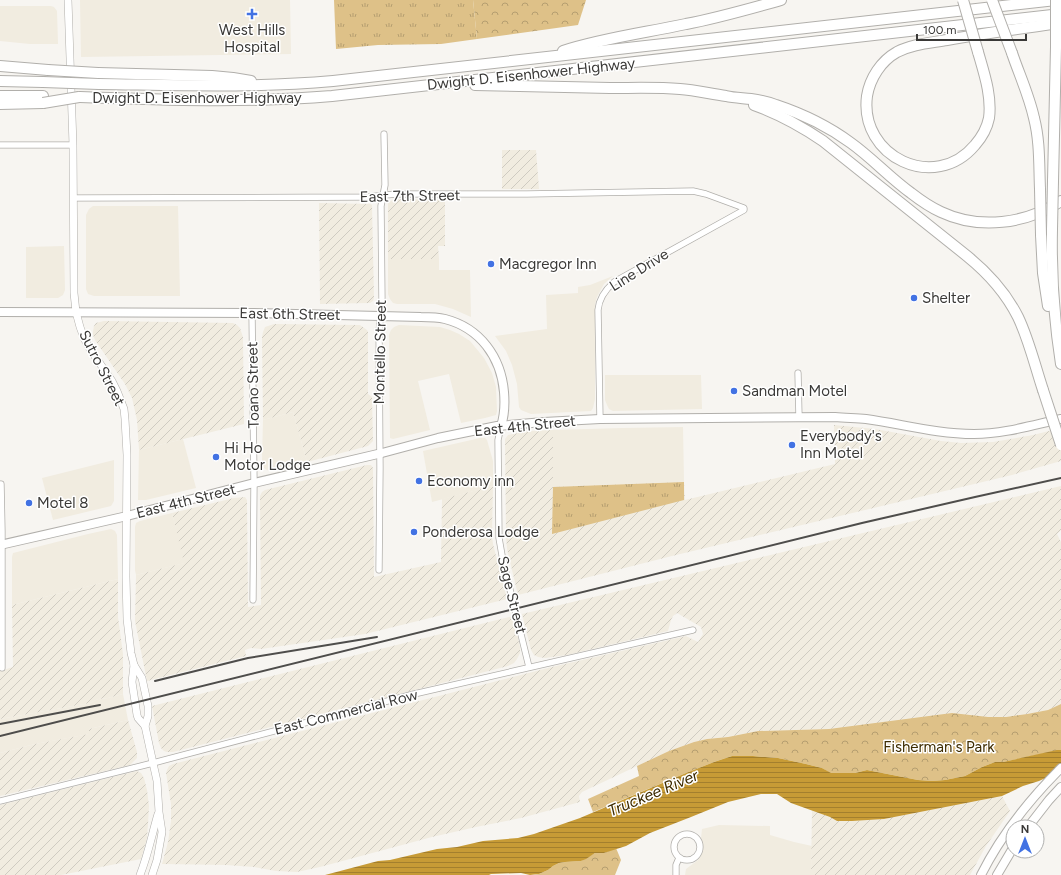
<svg xmlns="http://www.w3.org/2000/svg" width="1061" height="875" font-family="Figtree,sans-serif">
<style>
.built{fill:#f1ece0}
.industrial{fill:url(#industrial-furrows)}
.grass{fill:url(#grass-tufts)}
.park{fill:url(#park-crowns)}
.water{fill:url(#water-rules)}
.lines{fill:none;stroke-linecap:round;stroke-linejoin:round}
.minor-casing{stroke:#b1afab;stroke-width:7}
.tertiary-casing{stroke:#b1afab;stroke-width:8}
.secondary-casing{stroke:#b1afab;stroke-width:10}
.motorway-casing{stroke:#b1afab;stroke-width:12}
.minor{stroke:#fff;stroke-width:5.5}
.tertiary{stroke:#fff;stroke-width:7}
.secondary{stroke:#fff;stroke-width:8}
.motorway{stroke:#fff;stroke-width:10}
.rail{stroke:#4e4d4b;stroke-width:2}
.motorway-bridge-casing{stroke:#b1afab;stroke-width:12;stroke-linecap:butt}
.motorway-bridge{stroke:#fff;stroke-width:10}
.poi-dot{fill:#4272e3;stroke:#fff;stroke-width:1.5}
.labels{text-anchor:middle;dominant-baseline:central;stroke-width:3;stroke-linejoin:round;paint-order:stroke}
.poi-label{font-size:15px;fill:#3a3937;stroke:#fff;text-anchor:start}
.street-label{font-size:15px;fill:#3a3937;stroke:#fff}
.park-label{font-size:15px;fill:#3e2c01;stroke:#fff}
.water-label{font-size:16px;font-style:italic;fill:#3d2b00;stroke:#fff}
</style>
<defs>
<pattern id="industrial-furrows" width="10" height="10" patternUnits="userSpaceOnUse"><rect width="10" height="10" fill="#f1ece0"/><path d="M-1 1l2-2M0 10L10 0M9 11l2-2" fill="none" stroke="#cfcbc1"/></pattern>
<pattern id="grass-tufts" width="24" height="20" patternUnits="userSpaceOnUse"><rect width="24" height="20" fill="#dec188"/><path d="M3 7l-1-3M5 7V3M7 7l1-3M15 17l-1-3M17 17v-4M19 17l1-3" fill="none" stroke="#b59e70"/></pattern>
<pattern id="park-crowns" width="20" height="18" patternUnits="userSpaceOnUse"><rect width="20" height="18" fill="#dec188"/><path d="M2 6a3 3 0 1 1 6 0M12 15a3 3 0 1 1 6 0" fill="none" stroke="#b59e70"/></pattern>
<pattern id="water-rules" width="6" height="5" patternUnits="userSpaceOnUse"><rect width="6" height="5" fill="#c79b36"/><path d="M0 2.5h6" fill="none" stroke="#a37f2e"/></pattern>
</defs>
<rect width="100%" height="100%" fill="#f7f5f1"/>
<g class="built">
<polygon points="80,0 290,0 291,54 81,57"/>
<polygon points="0,6 51,6 54,7 57,11 58,44 30,44 0,41"/>
<polygon points="93,206 178,206 180,296 94,296 88,294 86,289 86,215 89,209"/>
<polygon points="64,246 65,290 63,295 58,298 26,298 26,247"/>
<polygon points="388,259 439,259 439,270 470,270 471,317 453,309 435,304 397,304 393,303 390,299 388,294"/>
<polygon points="613,276 604,284 597,297 595,304 595,399 593,408 591,411 531,414 521,410 519,407 517,384 512,365 506,351 495,336 547,329 546,295 578,293 578,287 590,285"/>
<polygon points="399,325 440,327 450,330 459,334 470,341 484,358 492,373 496,387 497,411 496,415 485,418 461,423 449,374 418,381 430,430 393,439 390,438 389,335 391,330 394,327"/>
<polygon points="605,375 701,375 702,409 613,411 609,409 607,405 605,400"/>
<polygon points="293,412 307,462 270,471 267,470 264,468 262,460 263,420"/>
<polygon points="683,427 684,482 553,487 553,430 622,428"/>
<polygon points="480,438 485,438 487,440 493,461 493,486 432,502 423,451"/>
<polygon points="183,439 196,488 146,500 138,500 139,450"/>
<polygon points="114,460 114,501 111,506 53,520 42,478"/>
<polygon points="172,513 185,563 136,575 135,570 135,527 136,523 140,521"/>
<polygon points="111,529 115,531 117,535 118,579 12,605 12,557 13,553 17,552 88,534"/>
<polygon points="123,694 128,720 89,729 90,734 35,744 0,753 0,719 90,703 98,699 108,698"/>
<polygon points="719,825 770,826 770,835 794,842 812,846 811,875 685,875 686,869 698,860 701,855 703,846 701,838 702,829"/>
</g>
<g class="industrial">
<polygon points="502,150 536,150 539,189 502,189"/>
<polygon points="394,199 445,200 445,246 438,246 439,259 388,259 388,203"/>
<polygon points="319,203 370,204 372,205 374,298 373,301 370,303 320,304"/>
<polygon points="104,321 233,323 237,325 240,328 243,337 244,424 139,450 137,420 132,398 125,384 95,340 93,335 93,331 94,326 96,323"/>
<polygon points="274,324 360,325 367,330 368,332 368,394 372,397 373,441 368,446 307,462 293,412 263,420 262,337 263,332 265,327"/>
<polygon points="834,425 875,429 941,441 961,443 993,442 1033,435 1061,428 1061,461 1012,475 672,556 518,595 507,549 506,534 505,439 508,435 529,431 553,430 553,487 684,482 685,500 835,464"/>
<polygon points="367,465 371,465 373,468 374,577 441,562 442,499 493,486 492,535 493,544 507,599 365,634 261,649 251,648 245,650 246,656 147,681 135,621 136,575 184,563 172,513 234,498 245,497 247,500 248,607 261,605 260,496 262,492 265,490"/>
<polygon points="1061,486 1061,530 1057,534 1061,542 1061,704 1048,710 1027,714 1006,717 988,717 829,729 758,731 728,737 707,739 694,742 669,751 582,792 579,796 580,802 521,818 476,827 432,837 320,867 297,872 276,871 254,867 226,865 162,864 168,842 171,821 171,804 166,773 167,770 169,766 173,764 552,667 686,636 698,642 703,634 701,627 677,613 673,616 671,620 668,631 567,655 545,658 538,657 534,655 531,650 522,614"/>
<polygon points="118,579 118,617 123,654 123,694 108,698 98,699 90,703 0,719 0,671 13,667 12,605"/>
<polygon points="513,616 520,647 520,653 517,659 514,663 508,666 173,752 167,752 164,751 161,748 159,743 152,706"/>
<polygon points="128,720 137,752 137,758 130,765 0,796 0,753 35,744 89,734 89,729"/>
<polygon points="137,771 141,773 144,778 147,790 149,806 148,824 147,838 141,859 61,875 0,875 0,805"/>
<polygon points="1002,796 1010,811 986,846 970,875 811,875 812,810 830,817 837,821 852,821 884,819"/>
</g>
<g class="grass">
<polygon points="334,0 473,0 477,39 441,44 378,45 336,49"/>
<polygon points="684,482 684,500 552,534 553,487"/>
</g>
<g class="park">
<polygon points="473,0 586,0 578,25 477,39"/>
<polygon points="1061,704 1061,750 1003,762 995,762 982,767 965,776 945,780 932,781 918,780 867,770 855,773 830,773 822,768 806,764 778,758 753,756 732,756 714,762 686,773 593,812 588,799 639,776 637,766 669,751 694,742 707,739 728,737 758,731 829,729 952,713 988,717 1006,717 1027,714 1048,710"/>
<polygon points="616,848 621,860 615,875 534,875 539,874 548,870 553,866 559,863 565,862 581,861 595,853 604,853"/>
</g>
<polygon class="water" points="1057,750 1061,750 1061,774 1050,776 1039,781 1023,786 1002,796 884,819 852,821 837,821 830,817 791,803 777,794 761,794 728,802 691,817 650,833 626,846 604,853 595,853 586,859 581,861 565,862 559,863 553,866 548,870 539,874 530,875 521,873 491,874 489,875 325,875 378,861 390,860 437,849 457,847 483,841 518,838 534,834 580,818 686,773 714,762 732,756 753,756 778,758 806,764 822,768 831,773 855,773 867,770 918,780 932,781 945,780 965,776 982,767 995,762 1003,762"/>
<g class="lines">
<g class="minor-casing">
<g id="minor">
<polyline points="0,145 73,145"/>
<path d="M74 198 367 197 396 194H527L693 191 706 194 744 208V210L614 282C605 290 599 298 598 310L600 419"/>
<polyline points="252,313 254,483 253,600"/>
<polyline points="798,373 799,417"/>
<polyline points="501,426 498,440 499,538 503,561 529,667"/>
<polyline points="1,484 2,531 2,668"/>
<polyline points="379,570 380,468 379,331 382,302 381,206 385,185 384,134"/>
<polyline points="0,801 153,763 414,694 693,630"/>
<circle cx="687" cy="847" r="13"/>
<polyline points="676,875 676,865 679,858"/>
</g>
</g>
<g class="tertiary-casing">
<g id="tertiary">
<polyline points="68,0 73,145 74,293 76,312 80,327 84,338 90,349 112,381 117,391 124,409 125,419 127,455 126,577 127,619 131,653 134,665 132,682 137,715 138,718 145,726 153,763 157,781 159,812 162,832 157,860 152,875"/>
<polyline points="134,665 142,678 148,706 148,716 145,726"/>
<path d="M140 875C148 855 152 834 158 814"/>
</g>
</g>
<g class="secondary-casing">
<g id="secondary">
<path d="M0 312 252 313 421 317C429 317 437 317 445 319 480 328 501 357 504 392 505 404 505 414 501 426"/>
<path d="M0 545 127 516 254 483 382 453 438 438 497 426 544 422 600 419 835 417C846 418 856 418 866 419 902 424 937 434 974 434 1004 434 1033 425 1061 419"/>
<polyline points="1028,827 1049,800 1061,787"/>
<path d="M981 875C1001 835 1030 799 1061 768"/>
<polyline points="997,875 1013,848"/>
</g>
</g>
<g class="motorway-casing">
<g id="motorway">
<path d="M563 51C603 38 644 33 686 24 718 18 749 9 781 0"/>
<path d="M978 52C984 73 992 96 989 118 987 128 982 137 975 145 935 193 859 157 867 96 870 78 881 61 897 52 912 44 930 43 947 40 985 33 1023 28 1061 23"/>
<path d="M1012 53C1019 74 1029 95 1034 118 1040 141 1039 165 1040 189"/>
<polyline points="0,66 48,70"/>
<polyline points="98,73 212,76 233,78 251,81"/>
<polyline points="0,81 43,82"/>
<path d="M99 84C177 85 255 88 333 81L1056 0"/>
<path d="M475 85C520 86 565 87 610 88 633 88 657 87 680 89 695 90 711 94 726 96 734 98 743 98 751 99 759 100 768 102 776 105 803 114 828 126 851 143 872 158 890 178 911 193 920 200 930 207 941 212 979 230 1026 224 1061 201"/>
<polyline points="0,96 43,96"/>
<path d="M79 97C164 100 248 103 332 96L1061 14"/>
<polyline points="0,104 43,103"/>
<path d="M754 105C779 114 801 126 823 141L967 256C988 273 1006 293 1018 317 1029 340 1035 366 1043 390"/>
<polyline points="1053,181 1056,47"/>
<path d="M1052 229C1051 275 1054 319 1061 364"/>
<polyline points="1041,235 1043,273 1048,306"/>
</g>
</g>
<use href="#minor" class="minor"/>
<use href="#tertiary" class="tertiary"/>
<use href="#secondary" class="secondary"/>
<use href="#motorway" class="motorway"/>
<g class="rail">
<polyline points="155,681 248,658 377,637"/>
<polyline points="0,724 100,705"/>
<polyline points="0,736 862,523 975,497 1061,478"/>
</g>
<g class="motorway-bridge-casing">
<g id="motorway-bridge">
<polyline points="963,0 978,52"/>
<polyline points="992,0 1012,53"/>
<polyline points="1056,47 1056,0"/>
<polyline points="48,70 98,73"/>
<polyline points="43,82 99,84"/>
<polyline points="43,103 79,97"/>
<polyline points="1040,189 1041,235"/>
<polyline points="1052,229 1053,181"/>
<polyline points="1043,390 1061,445"/>
</g>
</g>
<use href="#motorway-bridge" class="motorway-bridge"/>
</g>
<g class="poi-dot">
<path d="M250 8h4v4h4v4h-4v4h-4v-4h-4v-4h4z"/>
<circle cx="491" cy="264" r="4"/>
<circle cx="914" cy="298" r="4"/>
<circle cx="734" cy="391" r="4"/>
<circle cx="792" cy="445" r="4"/>
<circle cx="216" cy="457" r="4"/>
<circle cx="419" cy="481" r="4"/>
<circle cx="29" cy="503" r="4"/>
<circle cx="414" cy="532" r="4"/>
</g>
<g class="labels">
<g class="poi-label">
<text x="252" y="30" text-anchor="middle">West Hills<tspan x="252" dy="17">Hospital</tspan></text>
<text x="499" y="264">Macgregor Inn</text>
<text x="922" y="298">Shelter</text>
<text x="742" y="391">Sandman Motel</text>
<text x="800" y="436">Everybody's<tspan x="800" dy="17">Inn Motel</tspan></text>
<text x="224" y="448">Hi Ho<tspan x="224" dy="17">Motor Lodge</tspan></text>
<text x="427" y="481">Economy inn</text>
<text x="37" y="503">Motel 8</text>
<text x="422" y="532">Ponderosa Lodge</text>
</g>
<g class="street-label">
<text transform="translate(531 74) rotate(-6)">Dwight D. Eisenhower Highway</text>
<text x="197" y="98">Dwight D. Eisenhower Highway</text>
<text transform="translate(410 196) rotate(-1)">East 7th Street</text>
<text transform="translate(639 270) rotate(-32)">Line Drive</text>
<text transform="translate(290 314) rotate(1)">East 6th Street</text>
<text transform="translate(380 352) rotate(-89)">Montello Street</text>
<text transform="translate(102 368) rotate(63)">Sutro Street</text>
<text transform="translate(253 385) rotate(-91)">Toano Street</text>
<text transform="translate(525 426) rotate(-6)">East 4th Street</text>
<text transform="translate(186 501) rotate(-14)">East 4th Street</text>
<text transform="translate(512 595) rotate(76)">Sage Street</text>
<text transform="translate(346 712) rotate(-14)">East Commercial Row</text>
</g>
<g class="park-label">
<text x="939" y="747">Fisherman's Park</text>
</g>
<g class="water-label">
<text transform="translate(653 793) rotate(-23)">Truckee River</text>
</g>
</g>
<g transform="translate(1025 839)"><circle r="19" fill="#ffffff" stroke="#b0b0af"/>
<path d="M0-3L7 15L0 10L-7 15Z" fill="#4272e3"/>
<text y="-6" font-size="11" font-weight="bold" text-anchor="middle" fill="#3a3937">N</text>
</g>
<path d="M917 34v6h109v-6" fill="none" stroke="#3a3937" stroke-width="2"/>
<text x="923" y="34" font-size="12" fill="#3a3937" stroke="#ffffff" stroke-width="3" paint-order="stroke">100 m</text>
</svg>
